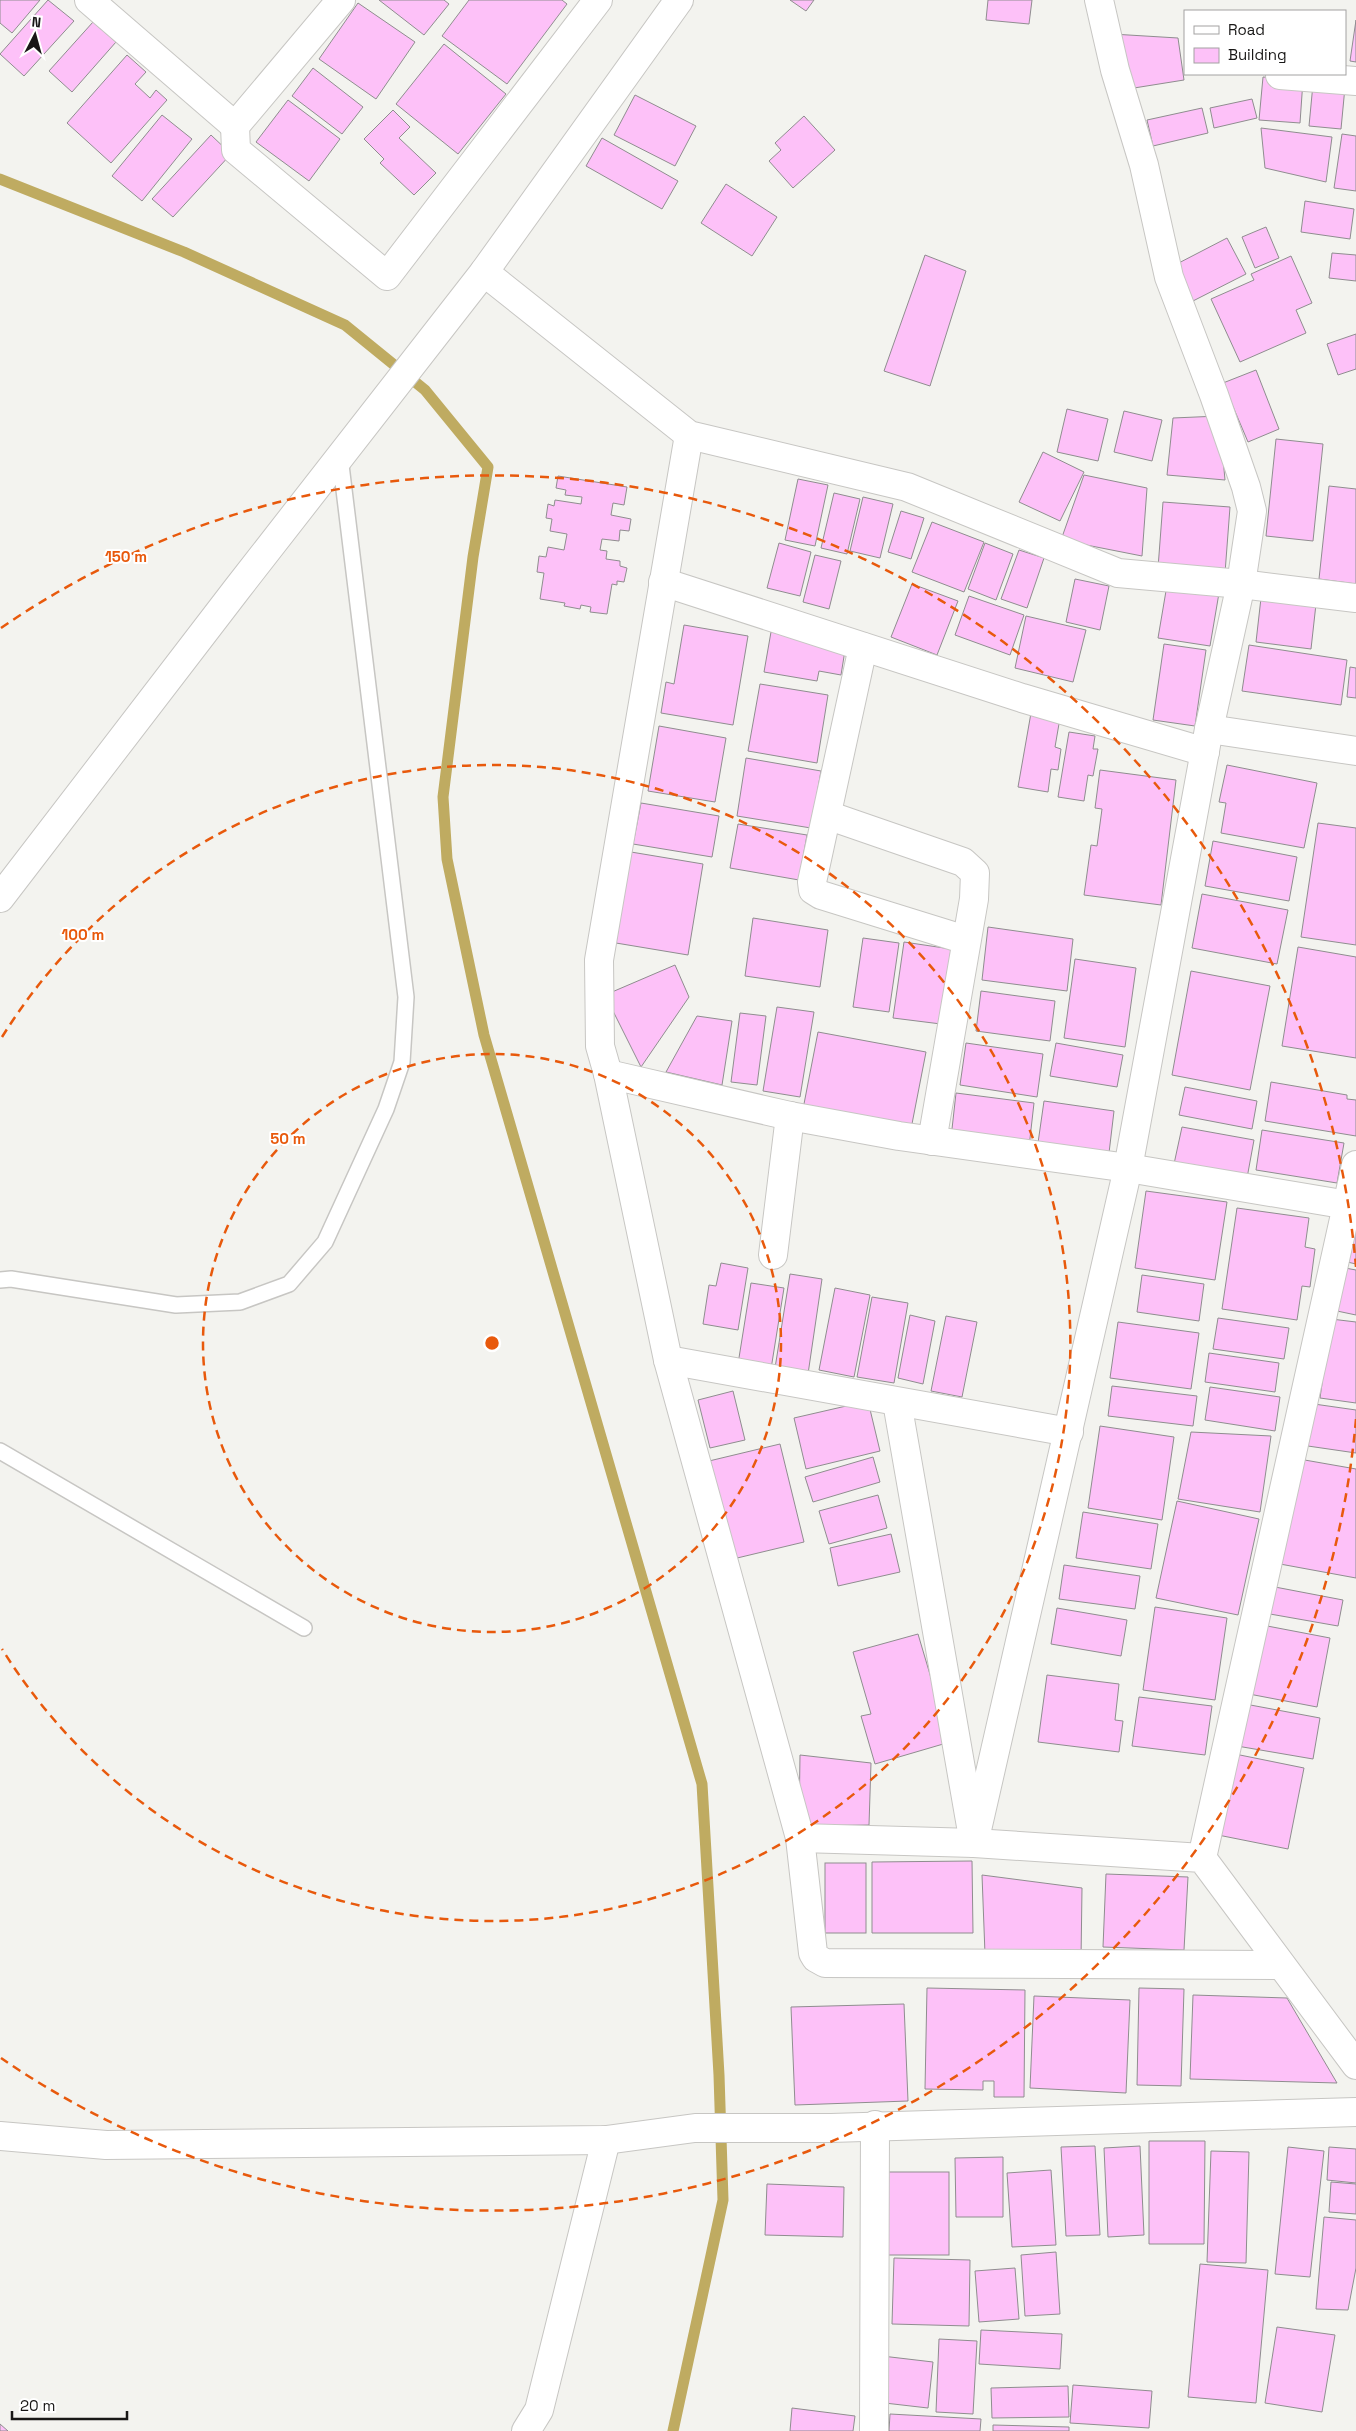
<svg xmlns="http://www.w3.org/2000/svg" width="1356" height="2431" font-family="'Space Grotesk',sans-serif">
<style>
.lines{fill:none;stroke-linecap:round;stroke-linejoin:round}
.stream{stroke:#bfab61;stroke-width:11}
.building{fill:#fdc1f8;stroke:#8f8d8f}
.service-casing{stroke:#c7c6c3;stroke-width:18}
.minor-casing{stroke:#c7c6c3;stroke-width:30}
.tertiary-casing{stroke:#c7c6c3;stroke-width:30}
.service{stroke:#fff;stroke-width:15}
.minor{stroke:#fff;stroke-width:28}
.tertiary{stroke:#fff;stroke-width:28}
.ring{fill:none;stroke:#e8590c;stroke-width:2.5;stroke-dasharray:9 6}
.centre{fill:#e8590c;stroke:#fff;stroke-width:2.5}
.ring-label{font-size:15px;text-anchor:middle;font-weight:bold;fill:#e8590c;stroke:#fff;stroke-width:4;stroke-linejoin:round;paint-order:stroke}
</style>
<rect width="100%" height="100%" fill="#f3f3ef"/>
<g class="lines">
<polyline class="stream" points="0,179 184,252 345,325 425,390 488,467 473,557 443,797 447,859 484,1035 702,1784 719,2075 723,2200 673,2431"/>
</g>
<g class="building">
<polygon points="0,0 40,0 12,33 0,23"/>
<polygon points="48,0 74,21 24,76 0,54"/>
<polygon points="379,0 444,0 449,4 424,35"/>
<polygon points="469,0 562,0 567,4 507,84 442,36"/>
<polygon points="790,0 814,0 806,11"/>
<polygon points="988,0 1032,0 1029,24 986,20"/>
<polygon points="358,3 415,42 376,99 319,59"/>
<polygon points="1356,20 1356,62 1350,61"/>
<polygon points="93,22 116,42 72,92 49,71"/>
<polygon points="1112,34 1178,38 1184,80 1134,88"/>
<polygon points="444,44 506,94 458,154 396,104"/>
<polygon points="127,55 146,72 135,84 150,98 156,90 167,100 111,163 67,123"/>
<polygon points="313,68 363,107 342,134 292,96"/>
<polygon points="1263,77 1303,80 1300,123 1259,120"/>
<polygon points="1313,84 1345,87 1341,129 1309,126"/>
<polygon points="635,95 696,126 675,166 614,135"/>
<polygon points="1252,99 1257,118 1214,128 1210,108"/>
<polygon points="288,100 340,139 309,181 256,142"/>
<polygon points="1202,108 1208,133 1153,146 1147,120"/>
<polygon points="393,110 410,127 399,138 436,173 414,195 380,163 384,159 364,139"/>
<polygon points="162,115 192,139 142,201 112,176"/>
<polygon points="804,116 835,150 793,188 769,161 781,150 775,143"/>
<polygon points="1261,128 1332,137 1326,182 1265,168"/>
<polygon points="1342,134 1356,136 1356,191 1334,188"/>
<polygon points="211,135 231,154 173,217 152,199"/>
<polygon points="602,138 678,181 662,209 586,166"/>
<polygon points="726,184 777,217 752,256 701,223"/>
<polygon points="1305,201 1354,209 1350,239 1301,232"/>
<polygon points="1266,227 1279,258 1255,268 1242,237"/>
<polygon points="1227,238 1246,274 1189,303 1171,267"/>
<polygon points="1332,253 1356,255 1356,281 1329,278"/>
<polygon points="925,255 966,271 930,386 884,371"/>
<polygon points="1291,256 1312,303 1296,310 1306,333 1240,362 1211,299 1254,280 1251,274"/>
<polygon points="1356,334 1356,369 1338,375 1327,344"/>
<polygon points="1256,370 1279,429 1248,442 1223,383"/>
<polygon points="1067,409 1108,419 1098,461 1057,452"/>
<polygon points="1124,411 1162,420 1152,461 1114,452"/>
<polygon points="1219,416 1225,480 1167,475 1173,418"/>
<polygon points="1276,439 1323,444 1313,541 1266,536"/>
<polygon points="1043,452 1084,472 1060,521 1019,502"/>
<polygon points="1084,475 1147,488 1142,556 1061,540"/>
<polygon points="558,476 627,487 624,505 613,503 611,515 631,519 629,531 620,530 619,541 602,539 600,550 607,551 606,559 620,561 620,566 627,568 624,582 617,581 617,585 612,584 607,614 590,612 591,607 581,605 580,609 564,606 565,603 540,599 544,573 537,572 539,556 546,557 548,547 564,550 567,534 550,531 552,519 546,518 548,504 554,506 555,500 581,504 582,497 565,495 566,490 556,488"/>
<polygon points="798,479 828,485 815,546 785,540"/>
<polygon points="1329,486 1356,489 1356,584 1319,579"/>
<polygon points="834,493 860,499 847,554 821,548"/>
<polygon points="863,497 893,504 880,558 850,551"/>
<polygon points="1163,502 1230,507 1225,573 1158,568"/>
<polygon points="901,511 924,518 911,559 888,552"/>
<polygon points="932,522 984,542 964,592 912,572"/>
<polygon points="779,543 811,552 800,596 767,588"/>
<polygon points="985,543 1013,554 996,600 968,589"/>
<polygon points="1019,550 1044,558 1027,608 1001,599"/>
<polygon points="815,555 841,561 829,609 803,602"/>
<polygon points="1075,579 1109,586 1100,630 1066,622"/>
<polygon points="912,584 958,601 937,655 891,637"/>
<polygon points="1167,585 1219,593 1210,646 1158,638"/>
<polygon points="969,596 1024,615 1010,655 955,635"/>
<polygon points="1261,598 1316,604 1311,649 1256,642"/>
<polygon points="1026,616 1086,630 1073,682 1015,668"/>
<polygon points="684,625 748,636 733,725 661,713 666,682 674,684"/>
<polygon points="771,632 846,644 841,675 819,671 817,681 764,672"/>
<polygon points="1164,644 1206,650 1195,726 1153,720"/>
<polygon points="1249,645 1347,660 1341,705 1242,691"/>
<polygon points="1350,667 1356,668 1356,698 1347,697"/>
<polygon points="760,684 828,695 817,763 748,751"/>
<polygon points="1031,713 1060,718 1055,747 1061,749 1058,770 1051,769 1048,792 1018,787"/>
<polygon points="659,726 726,738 715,802 648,791"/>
<polygon points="1069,732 1095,736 1093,749 1098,749 1093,776 1088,775 1084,801 1058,797"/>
<polygon points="746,758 821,771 811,828 737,816"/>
<polygon points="1227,765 1317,783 1304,848 1221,833 1226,803 1219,802"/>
<polygon points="1100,770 1176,780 1161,905 1084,895 1091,845 1097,846 1102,809 1095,808"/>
<polygon points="641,803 719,816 712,857 633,844"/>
<polygon points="1318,823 1356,828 1356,945 1301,937"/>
<polygon points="738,824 807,835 799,880 730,868"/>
<polygon points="1213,841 1297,857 1289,901 1205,886"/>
<polygon points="631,852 703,864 688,955 616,943"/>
<polygon points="1202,894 1288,910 1277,964 1192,948"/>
<polygon points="753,918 828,930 820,987 745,976"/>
<polygon points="988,927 1073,939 1067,991 982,980"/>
<polygon points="863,938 899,943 889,1012 853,1007"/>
<polygon points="904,942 951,949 941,1024 893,1018"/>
<polygon points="1298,947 1356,957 1356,1058 1282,1046"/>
<polygon points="1075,959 1136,968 1125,1047 1064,1038"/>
<polygon points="675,965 689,997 641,1067 605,995"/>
<polygon points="1191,971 1270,986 1250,1090 1172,1075"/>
<polygon points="981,991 1055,1001 1050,1041 976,1031"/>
<polygon points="777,1007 814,1012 800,1097 763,1091"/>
<polygon points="740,1013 766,1016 757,1085 731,1082"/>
<polygon points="697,1016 732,1021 722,1085 666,1072"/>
<polygon points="818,1032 926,1052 911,1129 803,1109"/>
<polygon points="966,1043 1043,1054 1037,1097 960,1085"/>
<polygon points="1056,1043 1123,1055 1117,1087 1050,1076"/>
<polygon points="1271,1082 1347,1095 1347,1099 1356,1100 1356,1136 1265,1121"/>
<polygon points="1185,1087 1257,1101 1252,1129 1179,1115"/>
<polygon points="956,1093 1034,1103 1029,1147 951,1138"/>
<polygon points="1044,1101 1114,1111 1109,1153 1038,1143"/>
<polygon points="1182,1127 1254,1140 1247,1178 1174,1164"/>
<polygon points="1262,1130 1344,1143 1337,1183 1256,1170"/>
<polygon points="1146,1191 1227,1202 1215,1280 1135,1268"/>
<polygon points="1237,1208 1309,1218 1305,1247 1315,1249 1310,1287 1302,1286 1297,1320 1222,1309"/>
<polygon points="1356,1210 1356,1264 1343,1261"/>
<polygon points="721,1263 748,1268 738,1330 703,1324 709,1285 716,1286"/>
<polygon points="1345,1268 1356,1270 1356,1315 1337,1311"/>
<polygon points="790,1274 822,1279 808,1374 775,1368"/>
<polygon points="1142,1275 1204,1284 1199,1321 1137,1312"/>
<polygon points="751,1283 784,1288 771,1369 738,1364"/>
<polygon points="835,1288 870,1295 854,1377 819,1370"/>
<polygon points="872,1297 908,1303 894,1383 857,1377"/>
<polygon points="910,1315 935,1321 923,1384 898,1378"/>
<polygon points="946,1316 977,1322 962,1397 931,1391"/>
<polygon points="1218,1318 1289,1328 1284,1359 1213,1349"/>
<polygon points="1331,1319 1356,1322 1356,1403 1320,1398"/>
<polygon points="1118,1322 1199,1333 1191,1389 1110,1378"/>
<polygon points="1209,1353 1279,1363 1275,1392 1205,1382"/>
<polygon points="1112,1386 1197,1396 1193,1426 1108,1416"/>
<polygon points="1210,1387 1280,1397 1275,1431 1205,1420"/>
<polygon points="733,1391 745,1440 710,1448 698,1400"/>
<polygon points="868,1401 880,1451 806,1469 794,1418"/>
<polygon points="1307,1403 1356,1410 1356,1453 1301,1445"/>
<polygon points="1100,1426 1174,1437 1162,1520 1088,1508"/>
<polygon points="1191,1432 1271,1436 1260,1512 1178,1499"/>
<polygon points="780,1444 804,1542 733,1559 709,1461"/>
<polygon points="873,1457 880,1482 813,1502 805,1477"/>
<polygon points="1299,1459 1356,1469 1356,1578 1280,1564"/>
<polygon points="878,1495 887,1528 829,1544 819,1511"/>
<polygon points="1177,1501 1259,1519 1238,1615 1156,1598"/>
<polygon points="1083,1512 1158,1524 1151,1569 1076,1558"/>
<polygon points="891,1534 900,1572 838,1586 830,1548"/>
<polygon points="1064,1565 1140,1576 1135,1609 1059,1599"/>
<polygon points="1275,1587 1343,1600 1338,1626 1270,1614"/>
<polygon points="1155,1607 1227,1618 1215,1700 1143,1690"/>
<polygon points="1057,1608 1127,1620 1121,1656 1051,1644"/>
<polygon points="1262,1625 1330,1638 1317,1707 1249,1694"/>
<polygon points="918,1634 950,1742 875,1764 861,1716 871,1714 853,1652"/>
<polygon points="1047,1675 1119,1684 1115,1720 1123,1721 1119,1752 1038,1742"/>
<polygon points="1139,1697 1212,1706 1205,1755 1132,1746"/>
<polygon points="1245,1704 1320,1718 1313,1759 1237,1746"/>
<polygon points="1235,1754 1304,1768 1288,1849 1218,1835"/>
<polygon points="800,1755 871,1763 869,1825 799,1826"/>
<polygon points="972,1861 973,1933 872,1933 872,1862"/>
<rect x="825" y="1863" width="41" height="70"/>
<polygon points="1106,1874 1188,1877 1184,1950 1103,1947"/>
<polygon points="982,1875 1082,1888 1081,1960 985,1954"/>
<polygon points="927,1988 1025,1990 1024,2097 994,2097 994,2081 983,2081 983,2090 925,2089"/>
<polygon points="1139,1988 1184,1989 1181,2086 1137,2085"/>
<polygon points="1193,1995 1287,1998 1337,2083 1190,2079"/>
<polygon points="1034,1996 1130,2000 1126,2093 1030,2088"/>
<polygon points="904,2004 908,2101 795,2105 791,2007"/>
<polygon points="1149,2141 1205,2141 1204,2244 1149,2244"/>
<polygon points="1095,2146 1100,2235 1066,2236 1061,2147"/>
<polygon points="1140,2146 1144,2235 1108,2237 1104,2148"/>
<polygon points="1288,2147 1324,2151 1310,2277 1275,2274"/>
<polygon points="1329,2147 1356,2149 1356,2183 1327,2180"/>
<polygon points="1211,2151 1249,2152 1246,2263 1207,2262"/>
<polygon points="1003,2157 1003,2217 956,2217 955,2158"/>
<polygon points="1051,2170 1056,2245 1012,2247 1007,2173"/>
<rect x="880" y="2172" width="69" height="83"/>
<polygon points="1331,2182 1356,2184 1356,2214 1329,2212"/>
<polygon points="767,2184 844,2187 843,2237 765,2235"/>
<polygon points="1324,2217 1356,2220 1356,2268 1348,2310 1316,2309"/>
<polygon points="1056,2252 1060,2314 1025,2316 1021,2255"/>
<polygon points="894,2258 970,2260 969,2326 892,2324"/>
<polygon points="1200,2264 1268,2270 1256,2403 1188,2397"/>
<polygon points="1015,2268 1019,2319 979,2322 975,2271"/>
<polygon points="1277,2327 1335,2335 1322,2412 1265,2403"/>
<polygon points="981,2330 1062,2334 1060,2369 979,2364"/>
<polygon points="939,2339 977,2341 973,2414 936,2412"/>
<polygon points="882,2356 933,2362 928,2408 876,2402"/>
<polygon points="1073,2385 1152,2391 1149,2428 1070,2423"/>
<polygon points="1068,2386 1069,2417 992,2418 991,2388"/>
<polygon points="792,2408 855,2416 853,2431 790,2431"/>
<polygon points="890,2414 981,2419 980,2431 889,2431"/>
<polygon points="0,2424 8,2431 0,2431"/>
<polygon points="993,2425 1069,2427 1069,2431 993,2431"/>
</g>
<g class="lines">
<g class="service-casing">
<g id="service">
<polyline points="0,1280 11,1279 176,1305 240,1302 289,1284 325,1242 386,1109 402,1062 406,997 340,457"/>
<polyline points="0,1451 304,1628"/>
</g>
</g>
<g class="minor-casing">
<g id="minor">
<polyline points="89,0 235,126"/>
<polyline points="341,0 235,126 236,150 387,276 598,0"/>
<polyline points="1280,75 1356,81"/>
<polyline points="484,272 689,435 907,487 1118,573 1241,584 1356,598"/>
<polyline points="689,435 599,960 600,1046 608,1074 668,1360 800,1838 813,1953 816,1958 825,1963 1281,1965"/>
<polyline points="663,582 1022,698 1205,752"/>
<polyline points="863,647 812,882 813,890 821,895 966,940"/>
<polyline points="1209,729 1356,751"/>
<polyline points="827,815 963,862 975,873 974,899 932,1141"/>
<polyline points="608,1074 790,1116 899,1136 1128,1168 1348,1205"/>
<polyline points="773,1255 790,1116"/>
<polyline points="668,1360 1069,1432"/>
<polyline points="897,1402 972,1832"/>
<polyline points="800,1838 974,1843 1202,1858 1356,2065"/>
<polyline points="974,1843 1128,1168 1209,729 1241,584 1252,511 1246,487 1214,395 1169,277 1144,165 1115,70 1099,0"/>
<polyline points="1202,1858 1356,1165"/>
<polyline points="526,2431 539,2410 606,2140"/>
<polyline points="874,2431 875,2125"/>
</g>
</g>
<g class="tertiary-casing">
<g id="tertiary">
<polyline points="0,898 237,589 484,272 679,0"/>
<polyline points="0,2136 106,2145 606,2140 695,2128 831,2128 1356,2112"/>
</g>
</g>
<use href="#service" class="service"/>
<use href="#minor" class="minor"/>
<use href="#tertiary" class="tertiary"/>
</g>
<g class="ring">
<circle cx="492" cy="1343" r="289"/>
<path d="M2 1037A578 578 0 1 1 2 1649"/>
<path d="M1356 1419A867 867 0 0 1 1 2058M1 628A867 867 0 0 1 1356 1267"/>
</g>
<circle cx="492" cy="1343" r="8" class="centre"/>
<g class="ring-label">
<text x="126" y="562">150 m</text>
<text x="83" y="940">100 m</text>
<text x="288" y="1144">50 m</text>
</g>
<rect x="1184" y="10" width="162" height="65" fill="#ffffff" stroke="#a3a2a2"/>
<rect x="1194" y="26" width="25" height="8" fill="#ffffff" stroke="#a3a2a2"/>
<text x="1228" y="35" font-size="15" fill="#181716">Road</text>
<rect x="1194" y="48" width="25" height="15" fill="#fdc1f8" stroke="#a3a2a2"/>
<text x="1228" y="60" font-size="15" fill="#181716">Building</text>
<g transform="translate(35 35) rotate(6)" stroke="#ffffff" stroke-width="4" paint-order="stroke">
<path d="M0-4L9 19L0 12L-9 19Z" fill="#181716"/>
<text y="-8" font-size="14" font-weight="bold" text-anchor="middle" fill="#181716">N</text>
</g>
<path d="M12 2411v8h115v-8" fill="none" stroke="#181716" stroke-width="2.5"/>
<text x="20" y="2411" font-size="15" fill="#181716" stroke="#ffffff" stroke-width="4" paint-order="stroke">20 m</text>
</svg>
